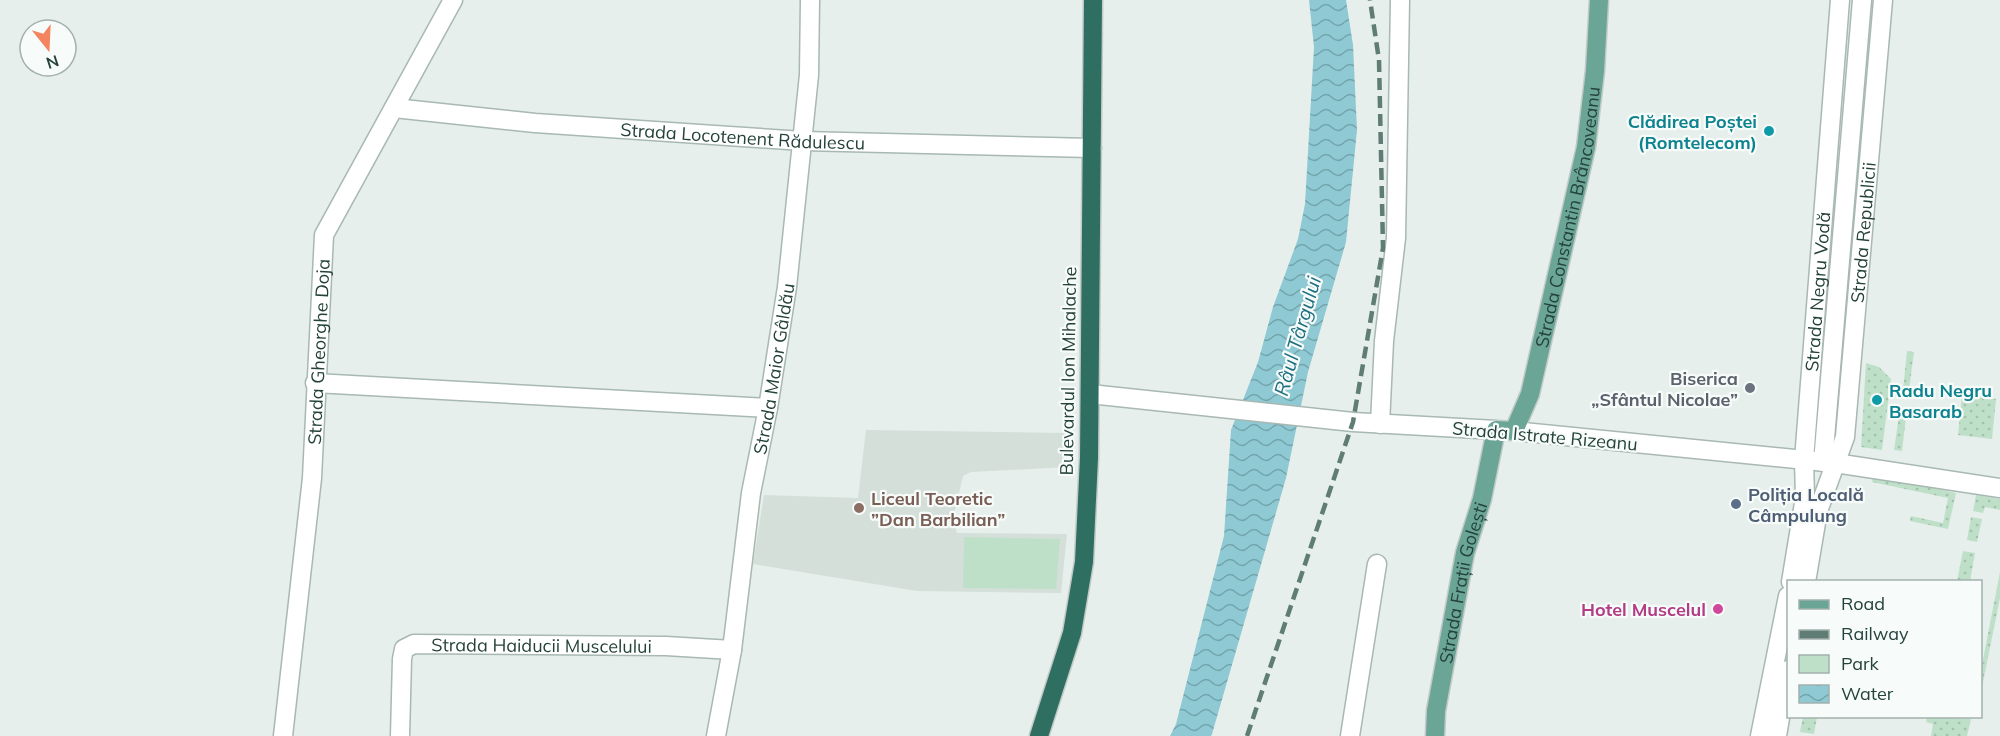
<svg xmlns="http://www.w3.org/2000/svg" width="2000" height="736" font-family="Mulish,sans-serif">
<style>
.built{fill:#d4dfda}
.grass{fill:url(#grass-dots)}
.park{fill:#bfe0c8}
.water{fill:url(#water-waves)}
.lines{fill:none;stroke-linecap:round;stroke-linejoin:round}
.minor-casing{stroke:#a8b8b2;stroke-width:21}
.major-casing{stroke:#c2cac8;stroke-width:21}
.highway-casing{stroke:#c2cac8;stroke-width:21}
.minor{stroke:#fff;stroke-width:18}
.major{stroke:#6aa596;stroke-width:18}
.highway{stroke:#2f6f62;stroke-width:18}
.rail{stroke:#5f7d75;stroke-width:4.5;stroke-dasharray:12 6;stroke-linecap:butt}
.culture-dot{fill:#0f9aa8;stroke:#f7fbf9;stroke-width:2}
.worship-dot{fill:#6b7280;stroke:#f7fbf9;stroke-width:2}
.service-dot{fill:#5c6f8a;stroke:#f7fbf9;stroke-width:2}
.education-dot{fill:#8d6e63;stroke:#f7fbf9;stroke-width:2}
.hotel-dot{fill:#d1479c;stroke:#f7fbf9;stroke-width:2}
.labels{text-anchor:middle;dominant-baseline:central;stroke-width:4.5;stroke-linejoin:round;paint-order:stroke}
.culture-label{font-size:18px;font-weight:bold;fill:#0d838f;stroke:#f7fbf9;text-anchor:end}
.street-label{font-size:18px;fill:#24423a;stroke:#f7fbf9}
.worship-label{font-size:18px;font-weight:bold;fill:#5b616d;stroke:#f7fbf9;text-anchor:end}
.service-label{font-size:18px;font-weight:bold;fill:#4e5e75;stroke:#f7fbf9;text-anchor:start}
.education-label{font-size:18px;font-weight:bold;fill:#785e54;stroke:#f7fbf9;text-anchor:start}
.hotel-label{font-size:18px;font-weight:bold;fill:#b23c85;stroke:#f7fbf9;text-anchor:end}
.water-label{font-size:20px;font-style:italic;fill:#1c6f80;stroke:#f7fbf9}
</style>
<defs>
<pattern id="grass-dots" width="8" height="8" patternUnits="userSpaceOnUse" patternTransform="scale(1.5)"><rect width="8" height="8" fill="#bfe0c8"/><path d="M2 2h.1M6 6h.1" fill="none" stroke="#a4c1ad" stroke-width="1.8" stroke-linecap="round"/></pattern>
<pattern id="water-waves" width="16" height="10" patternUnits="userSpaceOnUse" patternTransform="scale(1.5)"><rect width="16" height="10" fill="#8ec9d4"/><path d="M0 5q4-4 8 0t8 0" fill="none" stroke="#74a5ad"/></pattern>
</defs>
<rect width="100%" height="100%" fill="#e6efeb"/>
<polygon class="built" points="866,430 1065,433 1067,467 971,472 963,476 953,519 957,533 1067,534 1061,593 917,591 753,564 764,495 858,498"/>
<g class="grass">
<polygon points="1907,351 1914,352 1909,390 1903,390"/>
<polygon points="1866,363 1879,367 1891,379 1882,450 1861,447"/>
<polygon points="1962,395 1996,399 1992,439 1958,435"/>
<polygon points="1899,416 1906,417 1902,451 1894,450"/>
<polygon points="1874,475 1956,493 1948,529 1910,521 1911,516 1943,523 1948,498 1872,482"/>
<polygon points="1976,495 2000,499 2000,510 1985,507 1983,513 1973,511"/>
<polygon points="1971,517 1982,519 1977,542 1967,540"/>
<polygon points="1963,551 1975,553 1970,581 1957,581"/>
<polygon points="2000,572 2000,598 1981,692 1981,670"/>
<polygon points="1803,717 1817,717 1814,734 1800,732"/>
<polygon points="1927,717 1971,719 1967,736 1931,736 1933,724 1926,722"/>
</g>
<polygon class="park" points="964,537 1060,539 1056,589 963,588"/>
<polygon class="water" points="1309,0 1346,0 1353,45 1357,130 1346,242 1308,372 1286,478 1212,734 1211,736 1170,736 1176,724 1224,536 1231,430 1258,362 1273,307 1298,239 1305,204 1314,47"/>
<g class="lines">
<g class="minor-casing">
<g id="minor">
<path id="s1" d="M394 108 535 123 803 141 1092 148"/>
<polyline points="315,383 768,408"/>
<polyline points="1090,394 1353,422 1496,430"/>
<polyline points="1380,424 1384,341 1396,238 1400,0"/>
<polyline points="1514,431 1835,463 2000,488"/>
<polyline points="1823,462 1862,0"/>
<path id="s2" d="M1791 582 1805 497 1804 460 1840 0"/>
<path id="s3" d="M1806 582 1818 511 1845 437 1883 0"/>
<path id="s4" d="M283 736 312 478 324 235 453 0"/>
<path id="s5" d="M400 736 402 659 404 649 414 644 666 646 732 650"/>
<path id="s6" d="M716 736 732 650 751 493 768 408 787 287 809 75 810 0"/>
<polyline points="1350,736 1377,564"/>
<polyline points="1760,736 1788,596"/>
<polyline points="1777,736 1788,670"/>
</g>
</g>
<g class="major-casing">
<g id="major">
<path id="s7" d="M1435 736 1436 711 1465 553 1482 499 1496 430 1514 431 1530 394 1586 147 1595 71 1599 0"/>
</g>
</g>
<g class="highway-casing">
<polyline id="highway" points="1039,736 1072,633 1084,562 1089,458 1093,0"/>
</g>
<use href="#minor" class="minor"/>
<use href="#major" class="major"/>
<use href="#highway" class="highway"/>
<polyline class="rail" points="1247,736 1353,422 1383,248 1379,60 1370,0"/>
</g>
<g class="culture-dot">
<circle cx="1769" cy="131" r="6"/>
<circle cx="1877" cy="400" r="6"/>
</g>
<circle class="worship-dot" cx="1750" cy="388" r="6"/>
<circle class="service-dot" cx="1736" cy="504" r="6"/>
<circle class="education-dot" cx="859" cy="508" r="6"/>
<circle class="hotel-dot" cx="1718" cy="609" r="6"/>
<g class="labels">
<g class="culture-label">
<text x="1757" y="121">Clădirea Poștei<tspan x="1757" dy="21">(Romtelecom)</tspan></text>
<text x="1889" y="390" text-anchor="start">Radu Negru<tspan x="1889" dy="21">Basarab</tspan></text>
</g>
<g class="street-label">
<text stroke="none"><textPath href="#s1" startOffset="350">Strada Locotenent Rădulescu</textPath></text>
<text stroke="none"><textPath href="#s7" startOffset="552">Strada Constantin Brâncoveanu</textPath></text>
<text stroke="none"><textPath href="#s3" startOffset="356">Strada Republicii</textPath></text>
<text stroke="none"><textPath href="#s2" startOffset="292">Strada Negru Vodă</textPath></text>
<text stroke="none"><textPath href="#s4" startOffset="386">Strada Gheorghe Doja</textPath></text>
<text stroke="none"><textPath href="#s6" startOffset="372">Strada Maior Gâldău</textPath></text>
<text transform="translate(1068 371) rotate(-89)">Bulevardul Ion Mihalache</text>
<text transform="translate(1545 436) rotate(5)">Strada Istrate Rizeanu</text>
<text stroke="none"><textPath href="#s7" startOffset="156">Strada Frații Golești</textPath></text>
<text stroke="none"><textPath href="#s5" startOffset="226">Strada Haiducii Muscelului</textPath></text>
</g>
<g class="worship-label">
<text x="1738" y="378">Biserica<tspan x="1738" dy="21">„Sfântul Nicolae”</tspan></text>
</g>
<g class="service-label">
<text x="1748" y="494">Poliția Locală<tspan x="1748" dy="21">Câmpulung</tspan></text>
</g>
<g class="education-label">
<text x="871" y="498">Liceul Teoretic<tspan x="871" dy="21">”Dan Barbilian”</tspan></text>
</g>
<g class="hotel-label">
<text x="1706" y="609">Hotel Muscelul</text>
</g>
<g class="water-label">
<text transform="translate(1297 336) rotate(-74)">Râul Târgului</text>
</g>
</g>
<rect x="1787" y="580" width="195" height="138" fill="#f7fbf9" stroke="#a3b1ad" stroke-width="1.5"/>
<rect x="1799" y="600" width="30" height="9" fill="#6aa596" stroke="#a3b1ad" stroke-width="1.5"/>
<text x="1841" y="610" font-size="18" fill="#24423a">Road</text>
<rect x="1799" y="630" width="30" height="9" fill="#5f7d75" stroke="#a3b1ad" stroke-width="1.5"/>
<text x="1841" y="640" font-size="18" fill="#24423a">Railway</text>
<rect x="1799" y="655" width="30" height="18" fill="#bfe0c8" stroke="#a3b1ad" stroke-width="1.5"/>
<text x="1841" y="670" font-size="18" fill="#24423a">Park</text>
<rect x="1799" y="685" width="30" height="18" fill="url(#water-waves)" stroke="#a3b1ad" stroke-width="1.5"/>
<text x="1841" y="700" font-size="18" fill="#24423a">Water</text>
<g transform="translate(48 48) rotate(162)"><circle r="28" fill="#f7fbf9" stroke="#a3b1ad" stroke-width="1.5"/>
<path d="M0-4.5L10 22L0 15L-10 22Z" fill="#f4845f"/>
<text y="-9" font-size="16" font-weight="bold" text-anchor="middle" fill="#24423a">N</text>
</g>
</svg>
